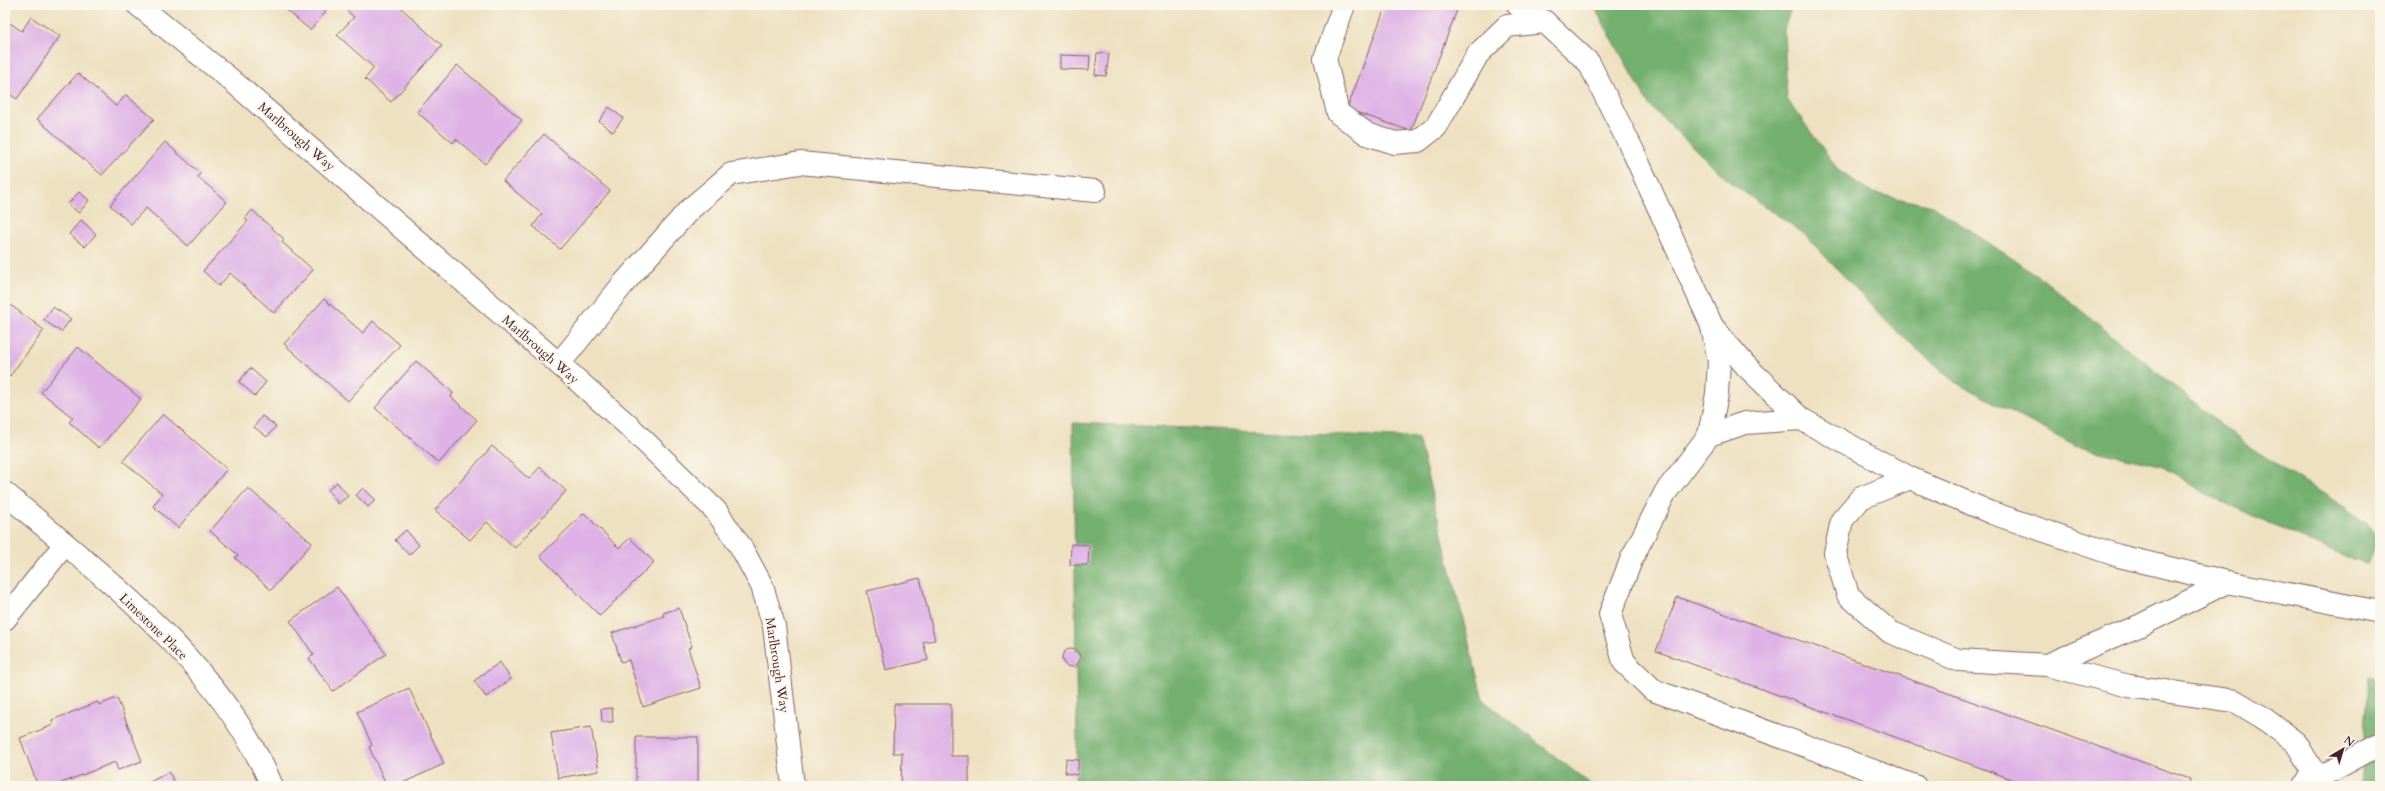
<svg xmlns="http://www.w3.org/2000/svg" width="2385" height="791" viewBox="0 0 2385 791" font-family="Cardo,serif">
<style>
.forest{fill:#73af6e;stroke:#5e674c}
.building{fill:#deb2e6}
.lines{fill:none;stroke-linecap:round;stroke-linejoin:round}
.lane-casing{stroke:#836360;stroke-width:24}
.street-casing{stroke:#836360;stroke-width:24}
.lane{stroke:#fff;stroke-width:22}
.street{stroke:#fff;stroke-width:22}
.labels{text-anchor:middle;stroke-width:4;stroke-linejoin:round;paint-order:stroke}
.street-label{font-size:13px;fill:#4a1f2b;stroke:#fbf7ec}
</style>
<rect width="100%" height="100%" fill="#fbf7ec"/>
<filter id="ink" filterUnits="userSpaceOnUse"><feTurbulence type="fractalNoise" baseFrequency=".025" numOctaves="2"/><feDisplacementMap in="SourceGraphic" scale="8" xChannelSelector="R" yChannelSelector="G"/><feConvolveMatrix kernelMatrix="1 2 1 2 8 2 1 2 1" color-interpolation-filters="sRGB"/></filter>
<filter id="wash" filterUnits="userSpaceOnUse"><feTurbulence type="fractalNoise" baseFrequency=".012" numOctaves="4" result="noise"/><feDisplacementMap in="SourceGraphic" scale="16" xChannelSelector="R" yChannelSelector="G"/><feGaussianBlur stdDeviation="0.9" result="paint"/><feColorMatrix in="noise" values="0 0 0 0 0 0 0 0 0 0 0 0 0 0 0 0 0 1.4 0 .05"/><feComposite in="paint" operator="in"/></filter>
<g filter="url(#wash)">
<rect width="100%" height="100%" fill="#eee1c1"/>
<g class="forest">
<polygon points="1593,5 1792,5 1784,30 1787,99 1839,171 1873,193 1933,206 2040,277 2245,444 2349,510 2380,536 2367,564 2303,539 2208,495 2164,467 2075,446 1952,380 1892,327 1803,233 1731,183 1650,106"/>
<polygon points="1073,423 1418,438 1483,700 1593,786 1075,786 1077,744"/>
<polygon points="2369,677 2380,680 2380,786 2361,786"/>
</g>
<g id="blocks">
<g class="building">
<polygon points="284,5 329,5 324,11 326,12 310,30 283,7"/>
<polygon points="353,5 398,5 442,46 391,102 365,79 374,68 337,35 354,17 347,11"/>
<polygon points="1386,5 1459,5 1411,131 1347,109"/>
<polygon points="31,17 60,36 17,99 5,91 5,20 22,31"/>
<polygon points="1097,53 1109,54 1106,76 1095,75"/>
<polygon points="1060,55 1090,56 1089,70 1060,69"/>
<polygon points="457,65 522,120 485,164 456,139 453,143 417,112"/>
<polygon points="78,73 116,106 126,95 154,119 102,175 37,119"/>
<polygon points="609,107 623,118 613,132 599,121"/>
<polygon points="544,134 610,191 560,249 533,226 542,214 503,181"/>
<polygon points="165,142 200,173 198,177 227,202 188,246 146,208 131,224 110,205"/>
<polygon points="79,192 89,200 79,213 68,204"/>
<polygon points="252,210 284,239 282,242 313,270 274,313 230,273 219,286 203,271 248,221 245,219"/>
<polygon points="81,220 96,234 85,247 69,234"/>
<polygon points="324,299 363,333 373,321 400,345 348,401 284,344"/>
<polygon points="5,301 44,330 10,376 5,372"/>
<polygon points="53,307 71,319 61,332 44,320"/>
<polygon points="78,347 141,399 99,448 69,422 73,418 41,392"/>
<polygon points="416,361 453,393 451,397 477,420 439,463 375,408"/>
<polygon points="250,368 266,382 255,396 239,382"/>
<polygon points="163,414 227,469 178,528 153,506 162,494 123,461"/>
<polygon points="262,416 276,426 267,437 254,427"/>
<polygon points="492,446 529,479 540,467 566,491 515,548 487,522 470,540 435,510"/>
<polygon points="337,482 348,496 338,504 328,490"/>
<polygon points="248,488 312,543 271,590 235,558 238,555 210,531"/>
<polygon points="363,488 376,500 368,507 356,495"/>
<polygon points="584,513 619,548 630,538 654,562 600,616 540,556"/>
<polygon points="406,530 419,545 409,555 395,540"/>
<polygon points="1071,544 1089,545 1088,565 1070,565"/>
<polygon points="920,578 935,640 923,642 928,660 886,670 867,591"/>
<polygon points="337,587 386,654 333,691 309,658 314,655 290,621"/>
<polygon points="1677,597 2190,779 2188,786 2031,786 1656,651"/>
<polygon points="679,608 692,647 688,648 701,688 643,707 629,660 621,662 612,633 664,616 663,613"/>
<circle cx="1071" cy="658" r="9"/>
<polygon points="500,662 511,679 486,697 474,681"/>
<polygon points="409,688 444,764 396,786 387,786 369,747 372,745 357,712"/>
<polygon points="117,698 142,761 118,770 115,762 54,786 38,786 20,738 53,725 52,720 98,702 99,705"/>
<polygon points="894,704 951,704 951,756 969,756 969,786 901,786 902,753 893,753"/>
<polygon points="612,708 613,722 602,722 601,709"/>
<polygon points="591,727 599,771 558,778 551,733"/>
<rect x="636" y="737" width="62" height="49"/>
<polygon points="1066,759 1079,760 1077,775 1065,773"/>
<polygon points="169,772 176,786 142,786"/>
</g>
</g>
</g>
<g filter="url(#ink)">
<use href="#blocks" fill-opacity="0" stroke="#836360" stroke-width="1"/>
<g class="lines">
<g class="lane-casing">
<g id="lane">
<polyline points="1344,5 1325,58 1338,113 1367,134 1395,143 1418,141 1436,127 1478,54 1507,26 1545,22"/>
<polyline points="1518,5 1545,22 1589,63 1633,151 1712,326 1746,366 1801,419 1910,478 1992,513 2119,556 2227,582 2380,612"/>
<polyline points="559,364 624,283 689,210 731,174 800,163 1095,191"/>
<polyline points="1801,419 1745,423 1709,435 1665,493 1632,558 1610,614 1624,662 1653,690 1915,786"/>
<polyline points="1709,435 1717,394 1719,361 1712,327"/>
<polyline points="1910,478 1861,498 1842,520 1835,553 1848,595 1890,632 1958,660 2047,665 2141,625 2227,582"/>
<polyline points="2047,665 2129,686 2235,701 2262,717 2296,743 2313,771 2305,786"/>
<polyline points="2306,785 2380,744"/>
</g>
</g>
<g class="street-casing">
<g id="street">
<polyline points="138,5 230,79 559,364 631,428 716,511 741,547 762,586 774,626 793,786"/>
<path d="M 5,493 C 104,578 219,662 272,786"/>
<polyline points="5,619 65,544"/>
</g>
</g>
<use href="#lane" class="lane"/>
<use href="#street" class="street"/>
</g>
</g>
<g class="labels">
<g class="street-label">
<text transform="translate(297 136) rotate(41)" y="5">Marlbrough Way</text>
<text transform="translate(541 349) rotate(41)" y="5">Marlbrough Way</text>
<text transform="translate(154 626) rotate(44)" y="5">Limestone Place</text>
<text transform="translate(778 665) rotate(81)" y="5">Marlbrough Way</text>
</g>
</g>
<rect width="2385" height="791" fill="none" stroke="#fbf7ec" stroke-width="20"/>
<g transform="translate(2343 749) rotate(38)" stroke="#fbf7ec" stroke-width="3" paint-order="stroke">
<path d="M0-3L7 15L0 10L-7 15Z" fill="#4a1f2b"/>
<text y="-6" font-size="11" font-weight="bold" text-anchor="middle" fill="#4a1f2b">N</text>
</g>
</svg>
